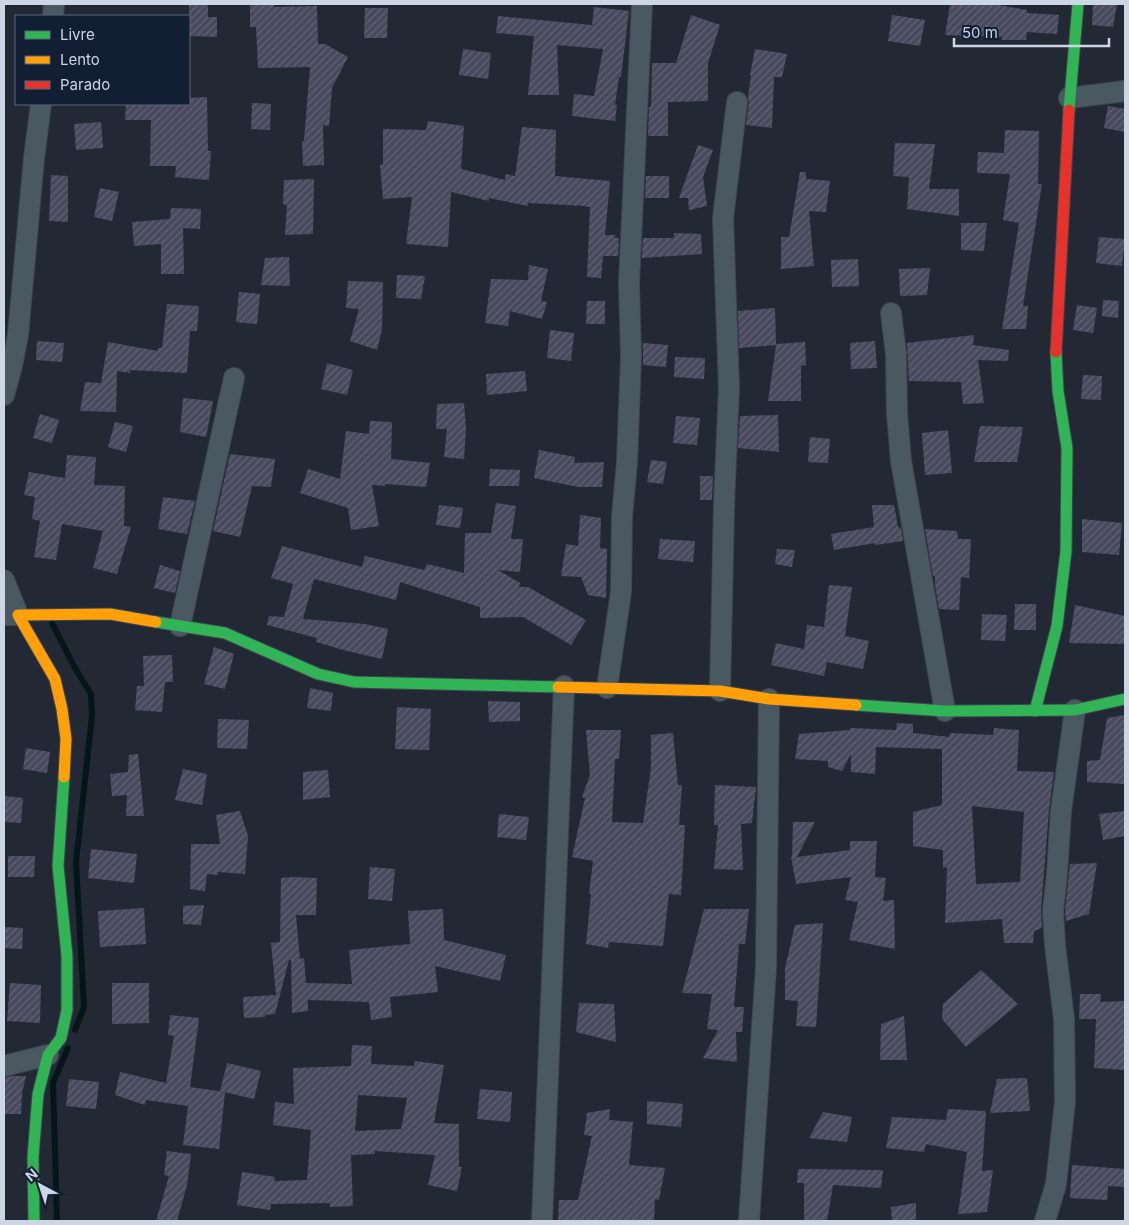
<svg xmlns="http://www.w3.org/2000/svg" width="1129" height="1225" viewBox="0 0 1129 1225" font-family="Inter,sans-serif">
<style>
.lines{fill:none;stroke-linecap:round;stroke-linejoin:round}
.stream{stroke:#051619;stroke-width:6}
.building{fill:url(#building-hatch);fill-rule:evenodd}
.street-casing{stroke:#3f464f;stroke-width:22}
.fast-casing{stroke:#3f464f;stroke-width:13}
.slow-casing{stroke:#3f464f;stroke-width:13}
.jam-casing{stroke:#3f464f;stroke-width:13}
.street{stroke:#4a5961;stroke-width:20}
.fast{stroke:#30b455;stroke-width:11}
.slow{stroke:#ff9f0a;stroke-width:11}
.jam{stroke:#e5322d;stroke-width:11}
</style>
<defs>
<pattern id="building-hatch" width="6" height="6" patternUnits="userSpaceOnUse" patternTransform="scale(1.25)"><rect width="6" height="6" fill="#49495e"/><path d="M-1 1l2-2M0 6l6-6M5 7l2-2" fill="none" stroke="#626275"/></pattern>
</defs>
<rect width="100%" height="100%" fill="#222935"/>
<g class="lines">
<g class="stream">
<polyline points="52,623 75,668 91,694 92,716 76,862 84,1007 75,1030"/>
<polyline points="57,1221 53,1083 68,1048"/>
</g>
</g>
<g class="building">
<polygon points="189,4 208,4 208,17 217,17 217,37 189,36"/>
<polygon points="250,4 274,4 274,7 317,6 318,44 325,44 348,57 332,88 329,126 323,125 324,165 303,166 302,141 304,141 310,67 258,68 256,27 250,27"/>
<polygon points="1093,4 1117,4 1113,27 1092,25"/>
<polygon points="950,5 998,5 1027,10 1027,13 1059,15 1057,34 1027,32 1026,40 1002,40 1002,37 945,35"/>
<polygon points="594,7 629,11 621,77 619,77 615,105 617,105 615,121 572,116 574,94 594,96 603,49 557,45 559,95 528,95 534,36 496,33 498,16 592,25"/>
<polygon points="365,8 388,8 387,38 364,38"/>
<polygon points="691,15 720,25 708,63 708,101 668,102 668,136 648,136 649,107 651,107 652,63 676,63"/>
<polygon points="892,15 925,20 920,46 888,41"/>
<polygon points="463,49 491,53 488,79 459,75"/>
<polygon points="755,49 787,54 782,77 774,77 772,128 746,125 749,103 748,97 751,75 750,75"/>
<polygon points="207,97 208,151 211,151 209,180 175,177 176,166 150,166 151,120 125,120 126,104 189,104 189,98"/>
<polygon points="252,103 271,104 270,130 251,129"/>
<polygon points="1108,106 1125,109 1125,132 1104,128"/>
<polygon points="428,121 464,126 461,169 505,180 506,174 515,176 522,127 556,130 555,176 610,181 605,235 615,235 615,238 619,238 618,256 603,256 601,278 587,277 590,207 586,207 586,206 528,203 528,206 489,198 489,201 451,192 448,247 406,244 412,197 383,199 380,165 383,165 383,129 426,130"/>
<polygon points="101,122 103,148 76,150 74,124"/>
<polygon points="1005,130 1039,131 1038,184 1042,184 1023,306 1028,306 1026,329 1002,329 1019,223 1003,220 1010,174 977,173 978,152 1004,153"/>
<polygon points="895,143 935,144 929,189 959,189 959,216 907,209 909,177 893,176"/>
<polygon points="698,145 713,150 703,177 707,206 689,210 688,198 679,198"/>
<polygon points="800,172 806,172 806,179 830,181 826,212 809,211 814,266 781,269 781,237 789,237"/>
<polygon points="51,175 68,176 68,222 49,221"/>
<polygon points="646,176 669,176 669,198 645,198"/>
<polygon points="314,179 313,234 285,235 287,205 283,204 284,180"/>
<polygon points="100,188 119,192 112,221 94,217"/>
<polygon points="171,208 201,209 200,229 183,228 184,274 161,274 161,244 134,246 132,222 170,219"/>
<polygon points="961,223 987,223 984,251 961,250"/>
<polygon points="674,233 701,234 702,254 642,258 643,238 674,238"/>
<polygon points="1099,237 1125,239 1122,266 1096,263"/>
<polygon points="289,257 290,286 261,285 265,258"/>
<polygon points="858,259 859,286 832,287 831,260"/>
<polygon points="529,265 548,269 541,301 547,302 542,319 510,311 508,326 485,323 491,279 528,280"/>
<polygon points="930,268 927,295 900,296 899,269"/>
<polygon points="397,275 425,276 421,299 396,298"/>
<polygon points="348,281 383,282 382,329 377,350 350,341 359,309 346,308"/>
<polygon points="239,292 260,294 257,324 236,322"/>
<polygon points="1103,300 1119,301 1118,318 1102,316"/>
<polygon points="587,301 605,301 605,324 586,324"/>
<polygon points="167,304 199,306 197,331 190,331 187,373 130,370 130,373 117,371 116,412 80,411 85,382 101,383 108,342 158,351 158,348 162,348"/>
<polygon points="1077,305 1097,308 1093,333 1073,330"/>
<polygon points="775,308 776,344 805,342 806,365 801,366 801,401 768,401 776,345 739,348 738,311"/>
<polygon points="550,330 574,333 571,361 547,358"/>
<polygon points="974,335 973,345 1009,350 1008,361 978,360 984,403 963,404 961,382 909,381 907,343"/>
<polygon points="37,341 64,343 62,362 36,360"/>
<polygon points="875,341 877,368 851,369 850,343"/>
<polygon points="643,343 668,345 666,367 643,365"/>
<polygon points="675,357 705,358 704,379 674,377"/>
<polygon points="327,363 353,370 347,395 321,389"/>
<polygon points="525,371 527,391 487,395 486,374"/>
<polygon points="1083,375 1102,376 1101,400 1081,399"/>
<polygon points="183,398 213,401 206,437 180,432"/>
<polygon points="464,403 466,428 464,459 444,457 447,429 436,429 437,404"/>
<polygon points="40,414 59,420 52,443 33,438"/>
<polygon points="778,415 779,452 738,448 740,416"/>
<polygon points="676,416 700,418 697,445 673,443"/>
<polygon points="370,421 392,422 391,459 430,463 426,487 385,484 385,486 372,485 379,526 351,530 348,508 300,493 308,469 340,479 346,431 369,434"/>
<polygon points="115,422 133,426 126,452 108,447"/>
<polygon points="980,426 1023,427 1017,462 974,462"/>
<polygon points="948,430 952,473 925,475 922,433"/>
<polygon points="810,437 830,439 828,463 808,462"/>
<polygon points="539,450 575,457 574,463 604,462 602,487 578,487 534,478"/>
<polygon points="230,454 275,459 271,487 252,486 240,537 213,531"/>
<polygon points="67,455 96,457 94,485 125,486 124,526 131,527 117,574 93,568 103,531 62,524 56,560 34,557 40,521 32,519 35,497 24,495 29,472 65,478"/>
<polygon points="651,460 667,462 663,484 647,482"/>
<polygon points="490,469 520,470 519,486 489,486"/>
<polygon points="700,476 713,476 712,500 700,500"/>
<polygon points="163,497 195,501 187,534 158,529"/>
<polygon points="496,503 516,506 511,539 523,539 520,572 498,570 520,583 519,587 528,587 586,620 571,645 523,617 480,618 480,607 400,582 396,600 314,579 303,619 365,624 388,629 382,659 347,651 316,642 317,638 267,625 269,616 284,617 293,584 271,578 282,546 362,567 365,556 424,570 427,564 464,573 465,533 491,533"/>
<polygon points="439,505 463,508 460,528 436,525"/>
<polygon points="872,505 894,505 898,527 901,528 903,541 875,545 875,543 834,550 831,534 874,527"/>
<polygon points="580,515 601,518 600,548 607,549 606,598 588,595 581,577 561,576 566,544 578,546"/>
<polygon points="1082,519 1122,523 1119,555 1082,552"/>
<polygon points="925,529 957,531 958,539 971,539 969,578 961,577 959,610 939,609 935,585 935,576 933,576"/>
<polygon points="660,539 695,541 693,562 658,559"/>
<polygon points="777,549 795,550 792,567 775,564"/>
<polygon points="160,565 180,571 175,593 154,588"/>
<polygon points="829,585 852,587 845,636 869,641 863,669 827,662 824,676 771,665 776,643 804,649 807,625 824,627"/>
<polygon points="1015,604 1036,604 1036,630 1014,630"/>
<polygon points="1075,605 1125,616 1125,644 1069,643"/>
<polygon points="982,614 1007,615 1005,641 981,640"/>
<polygon points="214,647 234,654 225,689 204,684"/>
<polygon points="172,655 173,682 165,682 162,712 135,710 137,686 144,686 143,656"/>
<polygon points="310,688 333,693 331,711 307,708"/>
<polygon points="488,701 520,702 520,721 489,722"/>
<polygon points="397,707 431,709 429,750 395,749"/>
<polygon points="1125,715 1125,784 1087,782 1087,761 1100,760 1107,718"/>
<polygon points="218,719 249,720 247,749 217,748"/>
<path d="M 897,723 L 913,724 L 913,733 L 949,737 L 950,733 L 993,735 L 994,728 L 1019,730 L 1017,771 L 1054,772 L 1049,810 L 1041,910 L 1042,928 L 1034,931 L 1033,943 L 1004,943 L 1002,919 L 945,923 L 947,867 L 943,868 L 943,850 L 913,846 L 913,812 L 942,805 L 942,749 L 876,747 L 875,774 L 851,772 L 851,754 L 842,771 L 828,767 L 828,761 L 795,759 L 799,734 L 850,730 L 850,728 L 896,730 ZM 972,806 L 1024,812 L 1020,882 L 976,884 Z"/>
<polygon points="586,730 621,730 619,759 615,759 612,822 643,823 651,768 651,735 673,733 678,785 682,785 679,825 685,825 681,895 669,894 663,946 609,942 608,948 586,944 591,894 589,894 593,861 572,857 585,798 582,797 590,775"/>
<polygon points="26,748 50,752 47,773 23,769"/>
<polygon points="138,754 144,816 126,816 127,795 112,796 110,774 128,772 129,755"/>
<polygon points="183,769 207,774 202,805 175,800"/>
<polygon points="328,770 330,797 303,800 303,772"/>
<polygon points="715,785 756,787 752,823 741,824 743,870 714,869 718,825 714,825"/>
<polygon points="4,796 23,798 21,823 4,822"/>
<polygon points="240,811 248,836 245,874 218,872 218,875 207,874 205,891 190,889 191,844 220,844 216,815"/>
<polygon points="1125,811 1125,836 1103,840 1099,814"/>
<polygon points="499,814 529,817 526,840 497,837"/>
<polygon points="793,822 815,822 797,857 850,850 850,841 877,841 875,877 886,878 883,901 894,900 895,949 849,940 858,902 845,900 851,877 796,884 791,857 792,857"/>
<polygon points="91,849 137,854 134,883 88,878"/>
<polygon points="8,856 35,856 34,877 8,877"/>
<polygon points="1097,863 1089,914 1066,921 1065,911 1070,864"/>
<polygon points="370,867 395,869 392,901 368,899"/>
<polygon points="293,877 317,878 316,915 296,915 300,959 304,958 306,983 352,984 349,950 410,944 408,911 443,909 444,940 506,955 500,981 435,966 438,992 390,997 392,1017 371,1020 369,1002 308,1000 308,1011 292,1013 291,960 289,960 275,1014 265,1015 265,1017 244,1018 243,997 276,995 271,943 280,942 281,878"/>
<polygon points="204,905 201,925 183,924 183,906"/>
<polygon points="144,908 146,944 100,947 98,911"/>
<polygon points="704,909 749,909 745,944 739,944 734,1007 744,1007 742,1032 736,1032 737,1062 703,1058 718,1030 707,1029 712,994 682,993"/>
<polygon points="823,923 816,1027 796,1026 798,1001 785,1000 785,968 795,925"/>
<polygon points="4,927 23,928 22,949 4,948"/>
<polygon points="981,970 1018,1004 966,1047 942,1019 943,1004"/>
<polygon points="10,983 41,985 40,1023 7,1021"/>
<polygon points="112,983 149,983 149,1023 112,1024"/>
<polygon points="1080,994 1101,994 1100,1002 1125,1001 1125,1070 1094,1068 1096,1019 1079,1019"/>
<polygon points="579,1003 614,1004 616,1042 576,1032"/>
<polygon points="170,1015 199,1018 190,1087 225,1092 219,1149 183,1145 188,1106 146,1100 145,1105 115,1095 120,1072 166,1083 174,1036 168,1035"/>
<polygon points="904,1016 907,1060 880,1060 881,1024"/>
<path d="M 352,1045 L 372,1046 L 371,1064 L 414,1066 L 415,1061 L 444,1065 L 434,1123 L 459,1124 L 459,1167 L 462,1167 L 457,1191 L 428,1185 L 435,1155 L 375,1151 L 375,1154 L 351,1155 L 353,1206 L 330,1207 L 330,1203 L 271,1204 L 270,1210 L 237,1205 L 242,1172 L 275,1177 L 274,1181 L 307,1180 L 311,1130 L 273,1125 L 275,1102 L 294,1104 L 293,1068 L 351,1066 ZM 358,1095 L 407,1098 L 401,1129 L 355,1131 Z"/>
<polygon points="227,1063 261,1071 254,1099 220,1091"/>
<polygon points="12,1076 26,1076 22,1093 21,1114 4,1114 4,1078"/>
<polygon points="1027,1078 1030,1111 990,1113 997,1079"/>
<polygon points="69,1079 99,1082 96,1109 66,1106"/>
<polygon points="480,1089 512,1092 510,1122 477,1119"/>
<polygon points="647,1101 683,1104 681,1127 647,1124"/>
<polygon points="610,1109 609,1120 633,1122 629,1165 665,1168 659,1200 655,1199 654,1221 558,1221 559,1200 578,1200 592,1136 584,1135 587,1113"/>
<polygon points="948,1109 986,1111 982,1171 993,1170 987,1212 958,1214 967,1152 926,1144 924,1152 886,1148 892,1117 946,1120"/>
<polygon points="823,1112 852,1117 847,1142 809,1138"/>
<polygon points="167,1151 191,1154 187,1185 177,1221 156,1221 169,1176 164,1175"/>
<polygon points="1072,1165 1125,1169 1125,1187 1108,1186 1107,1200 1070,1198"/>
<polygon points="798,1169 883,1170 881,1188 833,1185 827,1221 804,1221 804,1183 797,1183"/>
<polygon points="916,1203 916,1221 892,1221 891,1207"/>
</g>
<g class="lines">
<g class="street-casing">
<g id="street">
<polyline points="53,16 54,4"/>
<polyline points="1069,98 1125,91"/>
<polyline points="891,313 896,354 897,414 901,461 945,711"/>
<polyline points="4,395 12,366 18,335 34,158 41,104"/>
<polyline points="4,580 18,615 4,615"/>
<polyline points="180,626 234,378"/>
<polyline points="607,688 621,592 622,517 627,462 631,356 629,283 642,4"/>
<polyline points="720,691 724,505 729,388 723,218 737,102"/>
<polyline points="4,1066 48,1055"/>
<polyline points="542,1221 564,686"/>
<polyline points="749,1221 766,968 769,699"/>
<polyline points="1045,1221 1056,1184 1065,1102 1064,1019 1055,945 1053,911 1057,874 1061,811 1075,710"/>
</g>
</g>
<g class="fast-casing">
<g id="fast">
<polyline points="1069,110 1078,4"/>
<polyline points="156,622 225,633 318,674 354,682 558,687"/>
<polyline points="856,705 945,711 1075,710 1125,699"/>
<polyline points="1035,711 1057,626 1066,551 1067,448 1058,391 1056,352"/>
<polyline points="34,1221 33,1157 38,1094 48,1055 61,1038 67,1010 67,956 58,866 64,777"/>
</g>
</g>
<g class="slow-casing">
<g id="slow">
<polyline points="558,687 720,691 769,699 856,705"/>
<polyline points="64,777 66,739 62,709 55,679 18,615 110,614 156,622"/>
</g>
</g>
<g class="jam-casing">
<polyline id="jam" points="1056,352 1069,110"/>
</g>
<use href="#street" class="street"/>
<use href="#fast" class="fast"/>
<use href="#slow" class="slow"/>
<use href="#jam" class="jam"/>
</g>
<rect width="1129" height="1225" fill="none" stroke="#cdd6e5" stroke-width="10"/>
<rect x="15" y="15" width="175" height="90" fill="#111e33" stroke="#5c687a"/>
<rect x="25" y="31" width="25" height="8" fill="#30b455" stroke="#5c687a"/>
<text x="60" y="40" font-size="15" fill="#cdd6e5">Livre</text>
<rect x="25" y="56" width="25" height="8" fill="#ff9f0a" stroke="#5c687a"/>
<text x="60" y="65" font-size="15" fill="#cdd6e5">Lento</text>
<rect x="25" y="81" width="25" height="8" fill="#e5322d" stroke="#5c687a"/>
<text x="60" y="90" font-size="15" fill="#cdd6e5">Parado</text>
<g transform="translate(40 1185) rotate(320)" stroke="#111e33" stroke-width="4" paint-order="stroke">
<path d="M0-4L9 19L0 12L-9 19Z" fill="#cdd6e5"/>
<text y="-8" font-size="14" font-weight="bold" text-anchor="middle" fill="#cdd6e5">N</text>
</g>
<path d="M954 38v8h155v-8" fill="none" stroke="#cdd6e5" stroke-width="2.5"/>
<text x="962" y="38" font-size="15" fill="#cdd6e5" stroke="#111e33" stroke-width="4" paint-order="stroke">50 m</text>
</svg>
